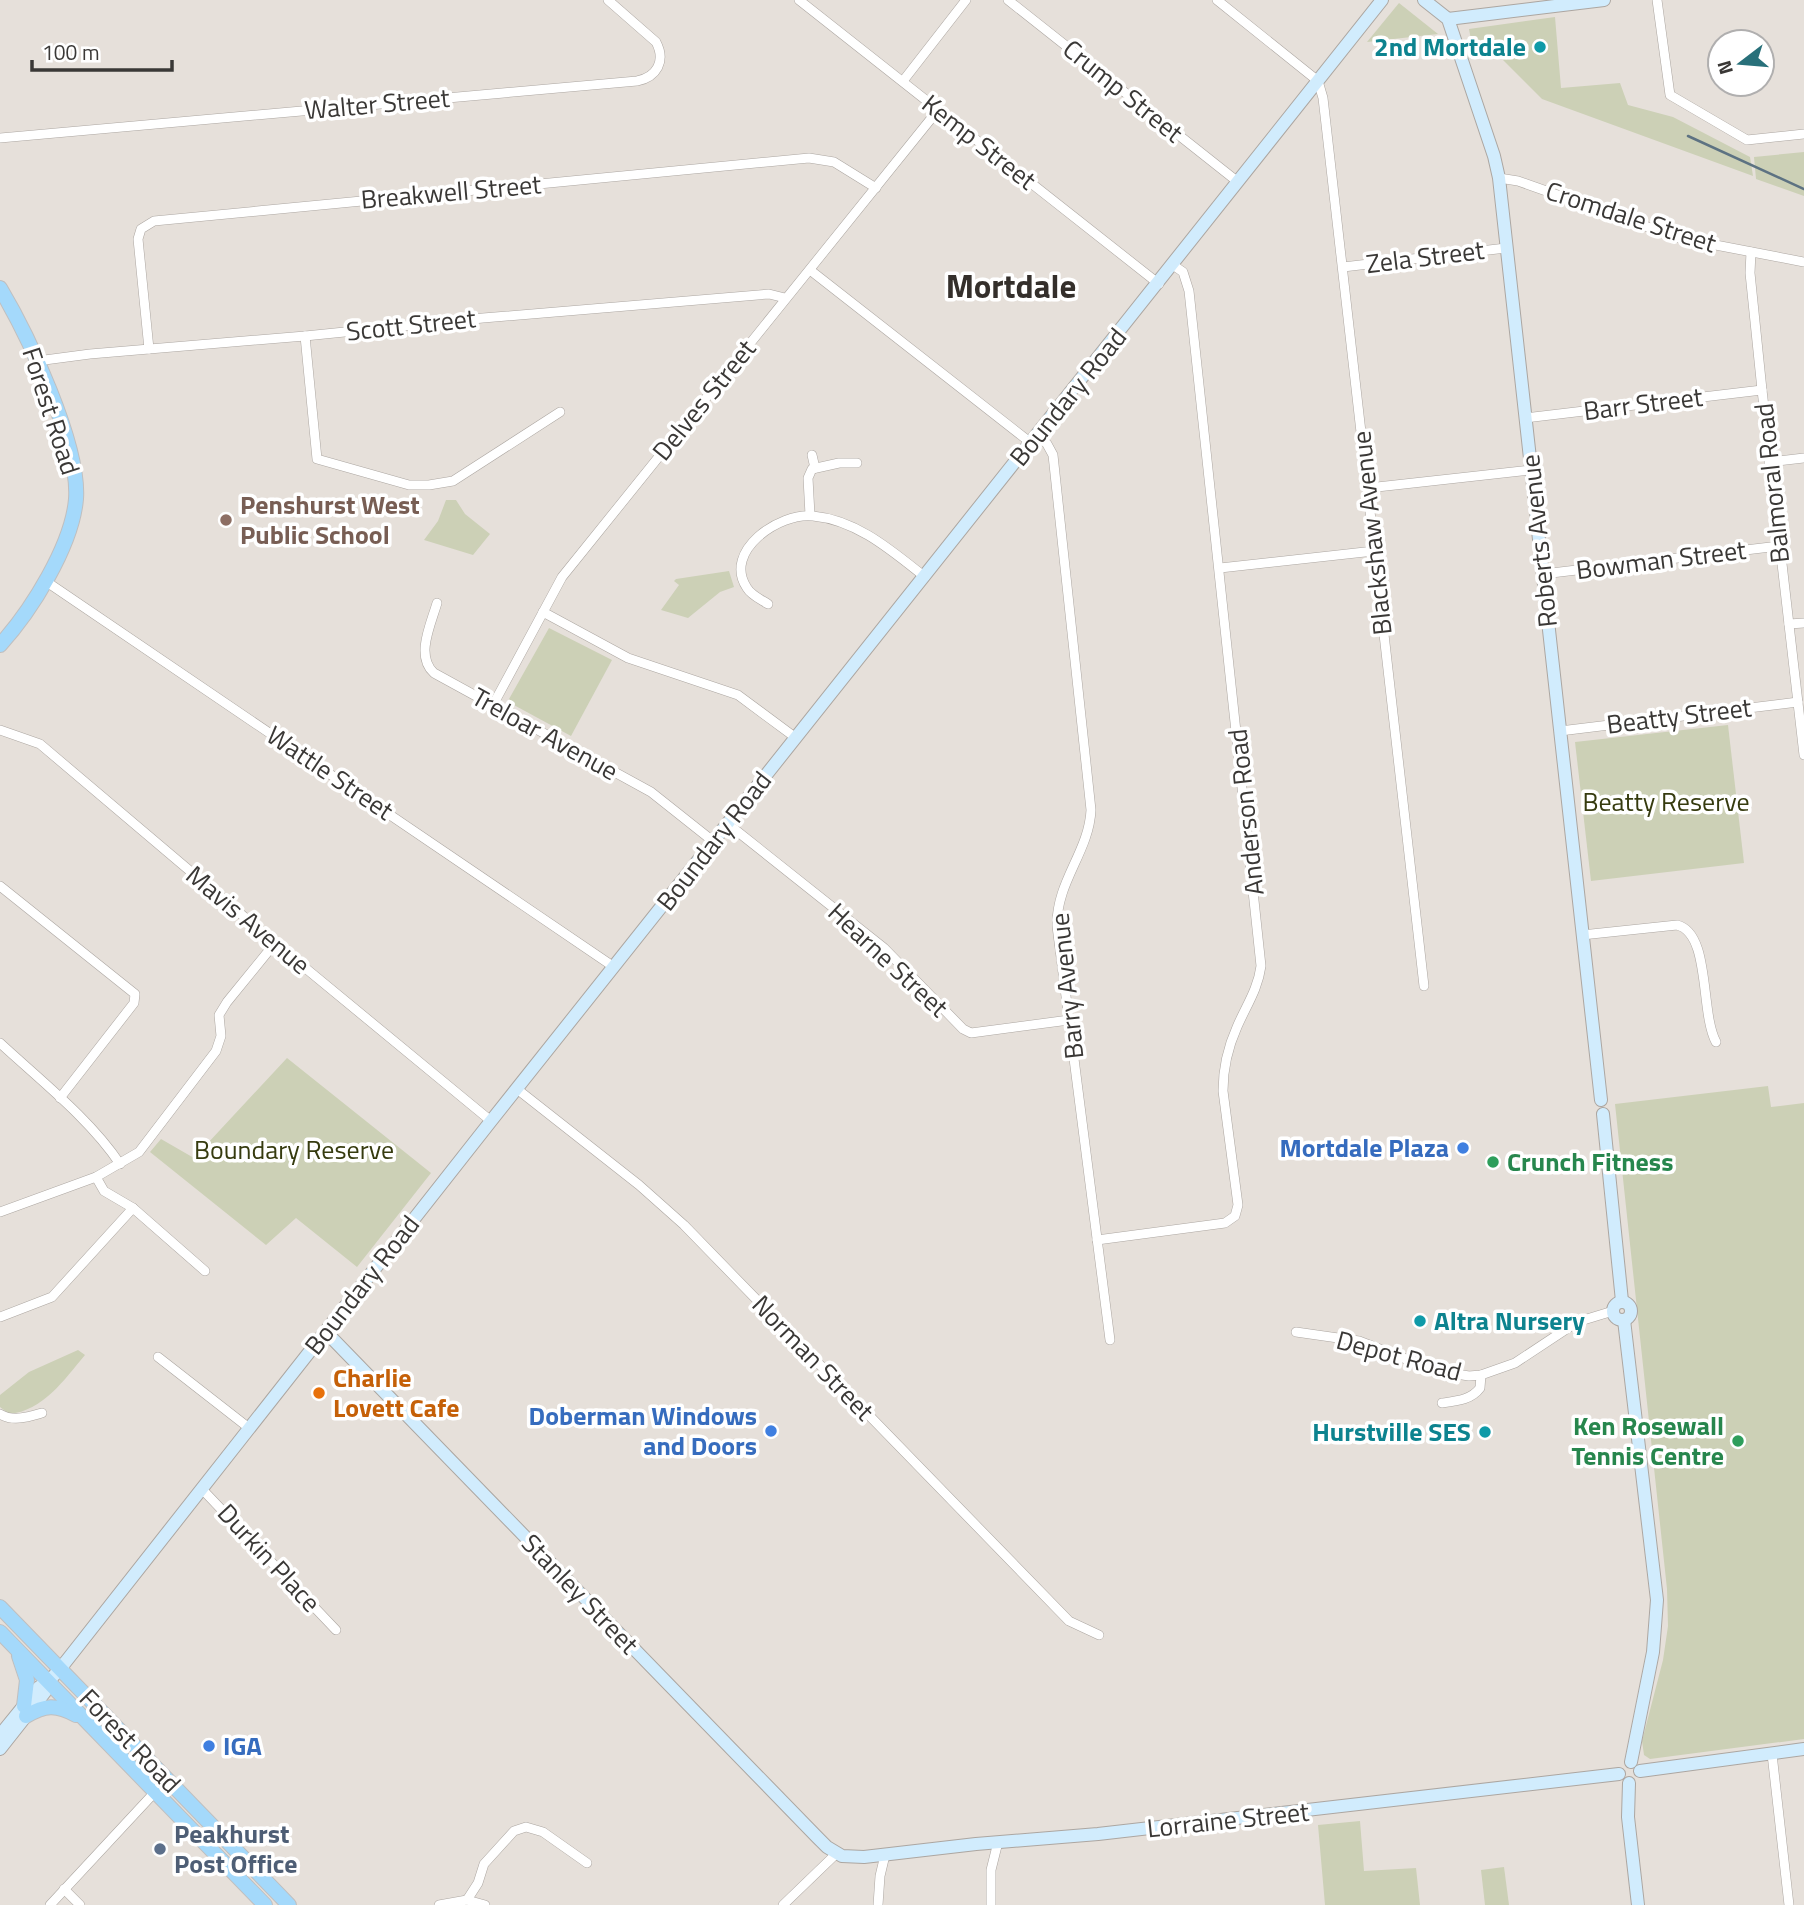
<svg xmlns="http://www.w3.org/2000/svg" width="1804" height="1905" viewBox="0 0 1804 1905" font-family="'Titillium Web',sans-serif">
<style>
.green{fill:#ccd0b6}
.lines{fill:none;stroke-linecap:round;stroke-linejoin:round}
.stream{stroke:#5d7282;stroke-width:2.5}
.street-casing{stroke:#aca6a1;stroke-width:10}
.secondary-casing{stroke:#aca6a1;stroke-width:14}
.primary-casing{stroke:#c0bfbf;stroke-width:16}
.street{stroke:#fff;stroke-width:9}
.secondary{stroke:#d1ecfd;stroke-width:12}
.primary{stroke:#a4d9fb;stroke-width:14}
.culture-dot{fill:#0f9aa8;stroke:#fff;stroke-width:2.5}
.education-dot{fill:#8d6e63;stroke:#fff;stroke-width:2.5}
.shop-dot{fill:#3f7fe0;stroke:#fff;stroke-width:2.5}
.leisure-dot{fill:#2e9e5b;stroke:#fff;stroke-width:2.5}
.food-dot{fill:#e8710a;stroke:#fff;stroke-width:2.5}
.service-dot{fill:#5c6f8a;stroke:#fff;stroke-width:2.5}
.labels{text-anchor:middle;stroke-width:7;stroke-linejoin:round;paint-order:stroke}
.culture-label{font-size:26px;font-weight:bold;fill:#0d838f;stroke:#fff;text-anchor:end}
.street-label{font-size:26px;fill:#3a3836;stroke:#fff}
.education-label{font-size:26px;font-weight:bold;fill:#785e54;stroke:#fff;text-anchor:start}
.park-label{font-size:26px;fill:#363b0f;stroke:#fff}
.shop-label{font-size:26px;font-weight:bold;fill:#366cbe;stroke:#fff;text-anchor:end}
.leisure-label{font-size:26px;font-weight:bold;fill:#27864d;stroke:#fff;text-anchor:start}
.food-label{font-size:26px;font-weight:bold;fill:#c56008;stroke:#fff;text-anchor:start}
.service-label{font-size:26px;font-weight:bold;fill:#4e5e75;stroke:#fff;text-anchor:start}
.district-label{font-size:33px;font-weight:bold;fill:#342f2b;stroke:#fff}
</style>
<rect width="100%" height="100%" fill="#e6e0da"/>
<g class="green">
<polygon points="1399,3 1438,34 1367,42"/>
<polygon points="1555,17 1561,88 1620,83 1628,105 1673,117 1750,157 1753,176 1542,99 1491,48 1473,50 1469,29"/>
<polygon points="1804,152 1804,196 1756,179 1754,157"/>
<polygon points="446,500 456,500 465,514 490,534 473,555 424,540 438,521"/>
<polygon points="729,571 734,587 720,592 688,618 661,610 679,585 674,581 676,579"/>
<polygon points="549,628 612,660 571,736 512,704 509,699"/>
<polygon points="1728,725 1744,863 1591,881 1575,742"/>
<polygon points="287,1058 431,1173 357,1267 296,1218 266,1245 150,1152 161,1139 194,1158"/>
<polygon points="1768,1086 1771,1107 1804,1103 1804,1739 1650,1759 1644,1755 1642,1741 1663,1660 1668,1626 1667,1589 1615,1104"/>
<path d="M 78,1350 L 85,1355 C 64,1380 43,1411 9,1414 L 0,1407 L 0,1395 L 29,1372 Z"/>
<polygon points="1360,1821 1364,1871 1416,1868 1420,1905 1325,1905 1318,1825"/>
<polygon points="1504,1867 1509,1905 1485,1905 1481,1870"/>
</g>
<g class="lines">
<polyline class="stream" points="1688,136 1804,189"/>
<g class="street-casing">
<g id="street">
<polyline points="799,0 1159,284"/>
<polyline points="1008,0 1238,182"/>
<polyline points="1217,0 1318,81 1323,98 1424,986"/>
<polyline points="1657,0 1670,95 1747,140 1804,134"/>
<polyline points="903,81 966,0"/>
<path d="M 0,138 L 637,81 C 657,77 666,61 656,42 L 608,0"/>
<polyline points="1499,178 1518,181 1679,238 1804,262"/>
<polyline points="1751,252 1750,273 1762,390 1804,755"/>
<polyline points="1343,267 1506,248"/>
<polyline points="810,270 1031,443"/>
<polyline points="305,336 317,459 409,485 429,485 453,481 560,412"/>
<polyline points="149,349 138,239 141,229 154,221 809,158 834,162 876,188"/>
<polyline points="37,361 90,354 305,336 483,318 769,294 785,298"/>
<polyline points="1525,418 1762,390"/>
<path d="M 1038,435 L 1047,444 L 1053,455 L 1091,810 C 1089,852 1056,882 1057,926 L 1110,1340"/>
<polyline points="812,455 815,468"/>
<polyline points="1769,462 1804,458"/>
<polyline points="1368,488 1530,470"/>
<polyline points="810,515 808,478 812,469 839,463 857,463"/>
<polyline points="1220,568 1374,551"/>
<polyline points="1543,574 1779,546"/>
<polyline points="44,580 614,967"/>
<path d="M 437,603 C 431,624 415,656 434,673 L 651,792 L 714,842"/>
<path d="M 768,604 C 760,599 751,595 747,588 C 722,551 780,512 813,516 C 857,520 892,551 925,577"/>
<polyline points="543,612 628,658 738,695 796,738"/>
<polyline points="1789,624 1804,623"/>
<polyline points="493,705 562,577 938,110"/>
<polyline points="0,730 40,744 275,943 491,1121"/>
<polyline points="1560,731 1798,702"/>
<polyline points="728,824 884,948 963,1029 971,1033 1069,1020"/>
<polyline points="0,886 135,994 134,1003 60,1098"/>
<path d="M 1582,935 L 1677,925 C 1711,933 1700,1013 1716,1042"/>
<path d="M 0,1043 C 40,1080 90,1119 120,1164"/>
<polyline points="517,1089 639,1185 684,1225 1069,1621 1099,1635"/>
<polyline points="96,1177 104,1191 133,1208 205,1271"/>
<polyline points="0,1212 96,1177 139,1152 216,1051 221,1036 219,1015 227,1002 275,943"/>
<path d="M 1097,1240 L 1225,1223 L 1235,1216 L 1238,1205 L 1223,1091 C 1223,1069 1228,1047 1237,1027 C 1246,1006 1258,989 1261,966 L 1189,291 L 1183,272 L 1173,265"/>
<polyline points="0,1317 52,1297 133,1208"/>
<polyline points="1296,1332 1359,1341 1437,1371 1469,1376 1481,1375 1515,1363 1577,1322 1613,1311"/>
<polyline points="158,1357 249,1428"/>
<path d="M 1442,1403 C 1457,1401 1471,1400 1480,1388 L 1481,1375"/>
<path d="M 0,1414 C 13,1422 28,1417 42,1413"/>
<polyline points="201,1488 336,1630"/>
<polyline points="1772,1754 1789,1905"/>
<polyline points="64,1889 80,1905"/>
<polyline points="467,1900 478,1883 484,1864 514,1831 526,1827 543,1832 587,1863"/>
<polyline points="50,1905 155,1792"/>
<polyline points="439,1905 467,1900 485,1905"/>
<polyline points="783,1905 837,1853"/>
<polyline points="878,1905 880,1876 885,1855"/>
<polyline points="991,1905 991,1870 998,1842"/>
</g>
</g>
<g class="secondary-casing">
<g id="secondary">
<polyline points="1424,0 1448,19 1494,156 1499,178 1601,1100"/>
<polyline points="1448,19 1604,0"/>
<polyline points="1603,1114 1622,1301"/>
<circle cx="1622" cy="1311" r="9"/>
<polyline points="1624,1320 1657,1600 1653,1652 1631,1762"/>
<polyline points="326,1332 817,1837 827,1847 842,1856 864,1857 976,1844 1098,1834 1619,1774"/>
<polyline points="0,1735 39,1687 48,1682 60,1669 491,1121 1382,0"/>
<polyline points="0,1749 45,1692 47,1685"/>
<polyline points="1640,1771 1804,1749"/>
<polyline points="1629,1783 1628,1817 1638,1905"/>
</g>
</g>
<g class="primary-casing">
<g id="primary">
<path d="M 0,288 C 28,335 80,445 76,499 C 72,546 31,611 0,645"/>
<polyline points="0,1607 289,1905"/>
<polyline points="0,1632 265,1905"/>
<polyline points="19,1656 27,1680 24,1706"/>
<path d="M 26,1716 C 45,1705 56,1704 76,1715"/>
</g>
</g>
<use href="#street" class="street"/>
<use href="#secondary" class="secondary"/>
<use href="#primary" class="primary"/>
</g>
<g class="culture-dot">
<circle cx="1540" cy="47" r="7"/>
<circle cx="1420" cy="1321" r="7"/>
<circle cx="1485" cy="1432" r="7"/>
</g>
<circle class="education-dot" cx="226" cy="520" r="7"/>
<g class="shop-dot">
<circle cx="1463" cy="1148" r="7"/>
<circle cx="771" cy="1431" r="7"/>
<circle cx="209" cy="1746" r="7"/>
</g>
<g class="leisure-dot">
<circle cx="1493" cy="1162" r="7"/>
<circle cx="1738" cy="1441" r="7"/>
</g>
<circle class="food-dot" cx="319" cy="1393" r="7"/>
<circle class="service-dot" cx="160" cy="1849" r="7"/>
<g class="labels">
<g class="culture-label">
<text x="1526" y="56">2nd Mortdale</text>
<text x="1434" y="1330" text-anchor="start">Altra Nursery</text>
<text x="1471" y="1441">Hurstville SES</text>
</g>
<g class="street-label">
<text transform="translate(1123 91) rotate(39)" y="9">Crump Street</text>
<text transform="translate(377 104) rotate(-5)" y="9">Walter Street</text>
<text transform="translate(979 142) rotate(38)" y="9">Kemp Street</text>
<text transform="translate(451 192) rotate(-5)" y="9">Breakwell Street</text>
<text transform="translate(1631 217) rotate(18)" y="9">Cromdale Street</text>
<text transform="translate(1425 257) rotate(-7)" y="9">Zela Street</text>
<text transform="translate(411 325) rotate(-6)" y="9">Scott Street</text>
<text transform="translate(1068 397) rotate(-51)" y="9">Boundary Road</text>
<text transform="translate(704 400) rotate(-51)" y="9">Delves Street</text>
<text transform="translate(1643 404) rotate(-7)" y="9">Barr Street</text>
<text transform="translate(51 411) rotate(72)" y="9">Forest Road</text>
<text transform="translate(1772 483) rotate(-96)" y="9">Balmoral Road</text>
<text transform="translate(1372 533) rotate(-96)" y="9">Blackshaw Avenue</text>
<text transform="translate(1539 541) rotate(-96)" y="9">Roberts Avenue</text>
<text transform="translate(1661 560) rotate(-7)" y="9">Bowman Street</text>
<text transform="translate(1679 716) rotate(-7)" y="9">Beatty Street</text>
<text transform="translate(545 734) rotate(29)" y="9">Treloar Avenue</text>
<text transform="translate(330 773) rotate(34)" y="9">Wattle Street</text>
<text transform="translate(1246 812) rotate(-96)" y="9">Anderson Road</text>
<text transform="translate(714 841) rotate(-52)" y="9">Boundary Road</text>
<text transform="translate(248 920) rotate(40)" y="9">Mavis Avenue</text>
<text transform="translate(888 960) rotate(43)" y="9">Hearne Street</text>
<text transform="translate(1067 986) rotate(-96)" y="9">Barry Avenue</text>
<text transform="translate(362 1285) rotate(-52)" y="9">Boundary Road</text>
<text transform="translate(1399 1356) rotate(15)" y="9">Depot Road</text>
<text transform="translate(813 1358) rotate(46)" y="9">Norman Street</text>
<text transform="translate(269 1558) rotate(47)" y="9">Durkin Place</text>
<text transform="translate(580 1594) rotate(46)" y="9">Stanley Street</text>
<text transform="translate(130 1741) rotate(46)" y="9">Forest Road</text>
<text transform="translate(1228 1820) rotate(-6)" y="9">Lorraine Street</text>
</g>
<g class="education-label">
<text x="240" y="514">Penshurst West<tspan x="240" dy="30">Public School</tspan></text>
</g>
<g class="park-label">
<text x="1666" y="811">Beatty Reserve</text>
<text x="294" y="1159">Boundary Reserve</text>
</g>
<g class="shop-label">
<text x="1449" y="1157">Mortdale Plaza</text>
<text x="757" y="1425">Doberman Windows<tspan x="757" dy="30">and Doors</tspan></text>
<text x="223" y="1755" text-anchor="start">IGA</text>
</g>
<g class="leisure-label">
<text x="1507" y="1171">Crunch Fitness</text>
<text x="1724" y="1435" text-anchor="end">Ken Rosewall<tspan x="1724" dy="30">Tennis Centre</tspan></text>
</g>
<g class="food-label">
<text x="333" y="1387">Charlie<tspan x="333" dy="30">Lovett Cafe</tspan></text>
</g>
<g class="service-label">
<text x="174" y="1843">Peakhurst<tspan x="174" dy="30">Post Office</tspan></text>
</g>
<g class="district-label">
<text x="1011" y="298">Mortdale</text>
</g>
</g>
<g transform="translate(1741 63) rotate(254)"><circle r="33" fill="#ffffff" stroke="#b0afaf" stroke-width="2"/>
<path d="M0-5L12 26L0 18L-12 26Z" fill="#28707a"/>
<text y="-10" font-size="19" font-weight="bold" text-anchor="middle" fill="#3a3836">N</text>
</g>
<path d="M32 60v10h140v-10" fill="none" stroke="#3a3836" stroke-width="3.5"/>
<text x="42" y="60" font-size="21" fill="#3a3836" stroke="#ffffff" stroke-width="5" paint-order="stroke">100 m</text>
</svg>
